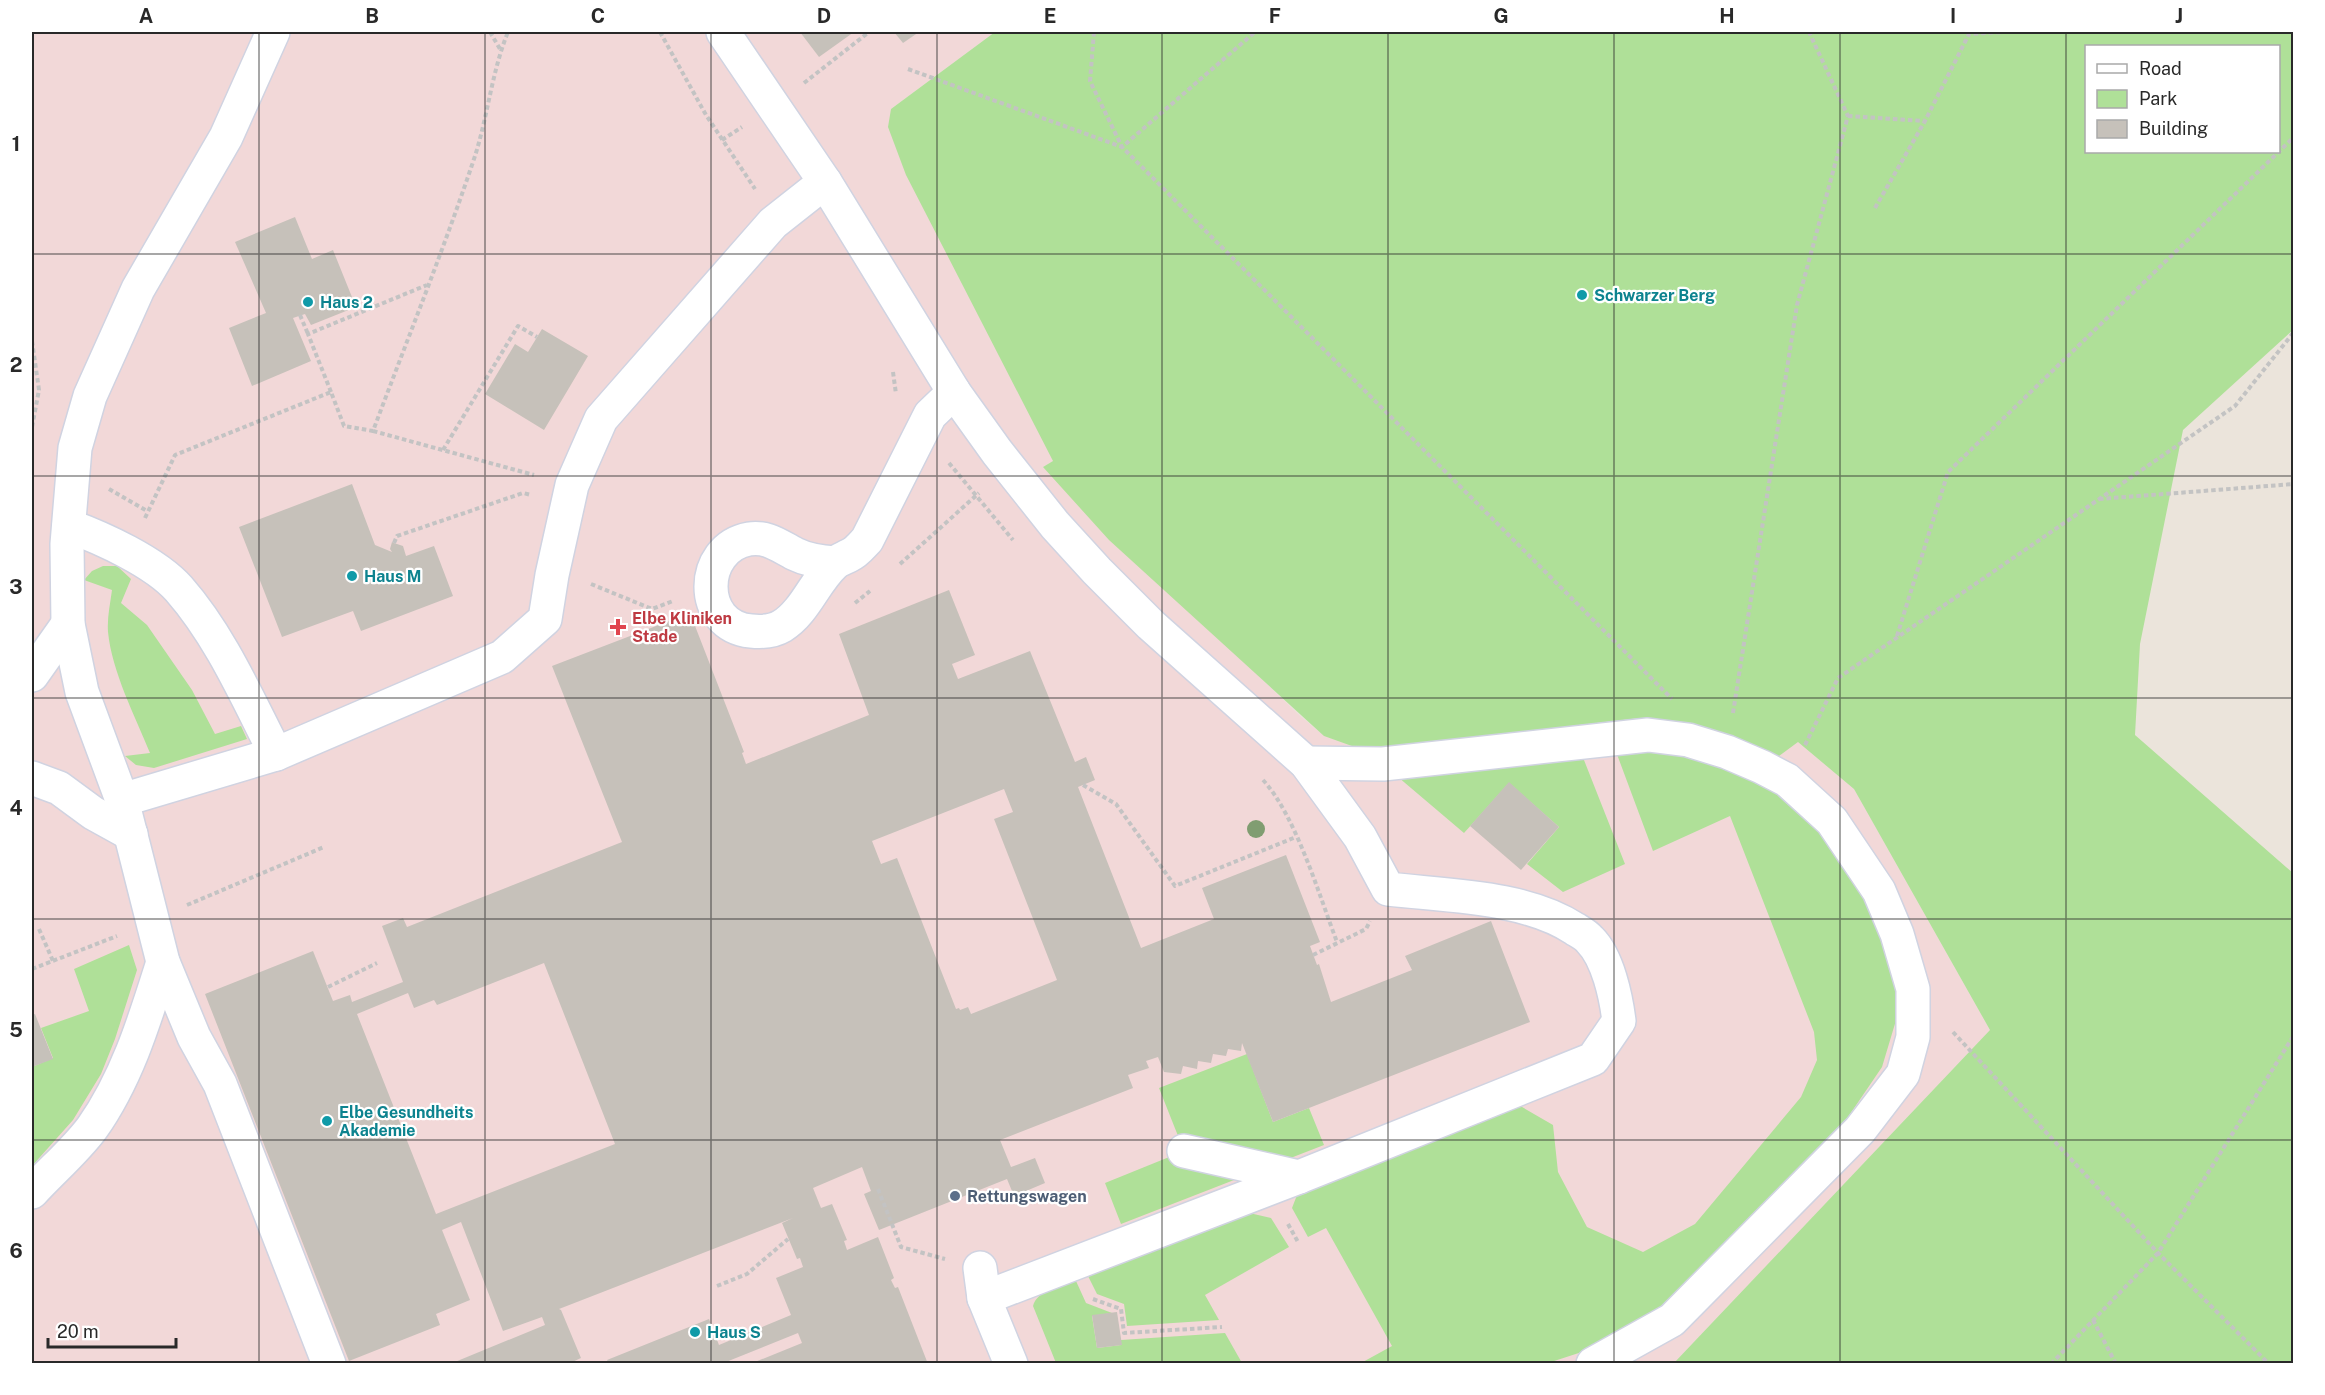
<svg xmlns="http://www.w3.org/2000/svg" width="2325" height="1395" viewBox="0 0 2325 1395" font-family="'Public Sans',sans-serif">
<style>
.medical{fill:#f2d8d8}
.green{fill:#afe098;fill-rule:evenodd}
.building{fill:#c6c1ba;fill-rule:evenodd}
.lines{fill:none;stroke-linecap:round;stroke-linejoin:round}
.minor-casing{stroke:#d0d3e1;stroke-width:36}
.path{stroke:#c3c3c3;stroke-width:4;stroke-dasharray:4.5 3;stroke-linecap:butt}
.minor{stroke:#fff;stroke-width:33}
.tree{fill:#809d71}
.grid{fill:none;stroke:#292929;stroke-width:1.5;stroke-opacity:0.55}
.culture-dot{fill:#0f9aa8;stroke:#fff;stroke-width:2}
.health-dot{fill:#e0444e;stroke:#fff;stroke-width:2}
.service-dot{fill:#5c6f8a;stroke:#fff;stroke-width:2}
.labels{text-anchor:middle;stroke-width:4.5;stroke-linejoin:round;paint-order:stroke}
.culture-label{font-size:16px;font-weight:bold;fill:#0d838f;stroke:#fff;text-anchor:start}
.health-label{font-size:16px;font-weight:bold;fill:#be3a42;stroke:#fff;text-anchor:start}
.service-label{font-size:16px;font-weight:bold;fill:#4e5e75;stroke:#fff;text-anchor:start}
.neatline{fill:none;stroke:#292929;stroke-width:2}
.grid-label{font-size:20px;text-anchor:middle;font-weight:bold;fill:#292929}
</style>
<rect width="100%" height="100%" fill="#ebe4db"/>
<polygon class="medical" points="32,32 995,32 891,109 1053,461 1043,467 1298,714 1324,736 1363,750 1640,718 1718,734 1798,742 1854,789 1990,1030 1674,1363 32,1363"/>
<g class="green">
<path d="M 995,32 L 2293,32 L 2293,330 L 2183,430 L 2140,644 L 2135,735 L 2293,873 L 2293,1363 L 1674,1363 L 1990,1030 L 1854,789 L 1798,742 L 1775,759 L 1718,734 L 1640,718 L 1363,750 L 1324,736 L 1109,540 L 1043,467 L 1053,461 L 906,175 L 888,127 L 891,109 ZM 2086,46 L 2278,46 L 2278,152 L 2086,152 Z"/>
<path d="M 103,566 L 117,566 L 131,579 L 121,603 L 147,625 L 192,690 L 215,734 L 241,726 L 247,739 L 154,768 L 136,765 L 125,756 L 150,753 C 135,716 112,672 108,632 C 107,618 110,605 112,590 L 84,580 L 92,571 Z"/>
<polygon points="1653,747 1709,757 1782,790 1826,829 1868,896 1897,968 1897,1017 1882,1067 1844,1123 1664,1305 1643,1321 1588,1350 1548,1363 1361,1363 1392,1346 1326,1228 1308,1237 1292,1208 1299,1190 1515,1103 1553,1125 1558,1172 1587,1227 1643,1252 1695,1224 1801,1097 1817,1060 1814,1032 1730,816 1653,851 1615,749"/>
<polygon points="1582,755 1625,864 1563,892 1527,864 1559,827 1509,783 1464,833 1398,777"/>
<polygon points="129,945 137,970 115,1039 101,1074 73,1120 32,1166 32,1067 53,1058 41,1028 89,1011 74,969"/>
<polygon points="1247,1054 1273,1122 1309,1108 1324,1145 1121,1224 1105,1183 1184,1151 1159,1088"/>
<polygon points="1245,1212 1271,1218 1289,1247 1205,1295 1219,1320 1127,1326 1124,1304 1097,1294 1088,1276"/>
<path d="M 1076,1281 L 1086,1303 L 1112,1313 L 1092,1316 L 1097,1348 L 1121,1345 L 1121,1340 L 1225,1333 L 1242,1363 L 1056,1363 L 1033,1306 C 1037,1290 1062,1286 1076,1281 Z"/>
</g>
<g class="building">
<polygon points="800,32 854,32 819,57"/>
<polygon points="894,32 919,32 903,43"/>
<polygon points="295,217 312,259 333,250 356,307 311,325 305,314 293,318 311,361 252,386 229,328 266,313 235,242"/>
<polygon points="542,329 588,356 544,430 485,394 515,344 528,352"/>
<polygon points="352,484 375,545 392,552 390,549 392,542 394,543 403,546 406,556 434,546 453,596 361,631 353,611 282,637 239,527"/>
<path d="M 949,590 L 975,655 L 952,664 L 958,679 L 1030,651 L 1075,762 L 1086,757 L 1095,780 L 1078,787 L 1141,948 L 1214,919 L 1202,888 L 1286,855 L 1320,942 L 1310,946 L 1317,965 L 1319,964 L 1331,1002 L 1412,970 L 1405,956 L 1491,921 L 1530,1022 L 1273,1122 L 1242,1043 L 1241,1051 L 1228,1049 L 1226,1056 L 1213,1054 L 1211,1063 L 1198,1061 L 1197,1069 L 1183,1066 L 1181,1074 L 1164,1072 L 1158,1057 L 1146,1061 L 1149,1068 L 1128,1075 L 1133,1088 L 1000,1140 L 1011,1167 L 1035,1158 L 1045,1183 L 1014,1196 L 1007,1179 L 879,1230 L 864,1194 L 871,1191 L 862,1167 L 813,1188 L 821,1208 L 832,1204 L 847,1240 L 844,1241 L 847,1250 L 878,1237 L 894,1278 L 891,1280 L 895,1288 L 898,1287 L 928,1364 L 750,1364 L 802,1343 L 798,1333 L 726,1362 L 727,1364 L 609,1364 L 607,1360 L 709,1319 L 719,1345 L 791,1315 L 776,1278 L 803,1267 L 800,1258 L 797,1259 L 782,1223 L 793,1218 L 559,1309 L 561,1310 L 581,1358 L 568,1364 L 450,1364 L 545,1325 L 542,1317 L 503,1331 L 461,1222 L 442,1230 L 470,1300 L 436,1314 L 440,1325 L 349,1361 L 205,994 L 313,951 L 333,1001 L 350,995 L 352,1002 L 403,982 L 382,926 L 403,918 L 407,927 L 622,842 L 552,666 L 690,613 L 744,752 L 742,753 L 746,764 L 869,715 L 839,634 ZM 1004,789 L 1013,812 L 994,819 L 1057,980 L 971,1014 L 968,1007 L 960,1010 L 959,1008 L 956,1009 L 897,858 L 881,864 L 872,841 ZM 544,963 L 615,1144 L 436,1214 L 357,1014 L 408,993 L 414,1008 L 434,1000 L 437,1005 Z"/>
<polygon points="1509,782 1559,827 1521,870 1470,826"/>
<polygon points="35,1014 53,1059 32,1067 32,1015"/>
<polygon points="1117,1312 1122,1345 1097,1348 1092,1315"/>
</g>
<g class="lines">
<g class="minor-casing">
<g id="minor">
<polyline points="273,32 226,137 138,289 90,396 75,448 67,544 68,624 82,692 122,800 163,962 194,1037 220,1084 329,1364"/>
<path d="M 723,32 L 825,182 L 954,392 L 997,452 L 1055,525 L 1097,571 L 1151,625 L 1306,763 L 1360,837 L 1388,889 C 1447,896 1525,896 1575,929 C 1580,932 1586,935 1590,940 C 1608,958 1616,997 1619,1021 L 1593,1059 L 1299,1177 L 984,1298"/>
<path d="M 69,526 C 102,538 155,562 179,589 C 221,637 247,698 276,754"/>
<path d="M 835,563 C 821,562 807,560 795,554 C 779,546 768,536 749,539 C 699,548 697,626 751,631 C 761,632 772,632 782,626 C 805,612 815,581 834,564 C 838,560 845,558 850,555 C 857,552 862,545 867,540 L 930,415 L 954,392"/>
<polyline points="32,675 68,624"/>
<polyline points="1306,763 1383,764 1648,735 1688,740 1727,752 1762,767 1787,780 1832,821 1879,891 1897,934 1913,989 1913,1037 1903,1074 1860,1130 1672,1320 1593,1364"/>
<polyline points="32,778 59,788 93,813 131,834"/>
<polyline points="122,800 276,754 502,657 545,619 552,575 572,485 601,419 773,223 825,182"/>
<polyline points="1184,1151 1299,1177"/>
<path d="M 32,1192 C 51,1171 75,1151 92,1128 C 127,1079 145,1019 163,962"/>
<polyline points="980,1268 984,1298 1011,1364"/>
</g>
</g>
<g class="path">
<polyline points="490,32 500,49"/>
<polyline points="660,32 706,115 755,189"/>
<polyline points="1094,32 1090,81 1122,147 1672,699"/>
<polyline points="908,69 1122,147 1255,32"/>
<polyline points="804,83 869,32"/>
<polyline points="1848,116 1925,121"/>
<polyline points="722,140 742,127"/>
<polyline points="1875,208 1925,121 1969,34 2003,32"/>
<polyline points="300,315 308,334"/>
<polyline points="32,341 39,390 32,427"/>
<polyline points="893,372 896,394"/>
<polyline points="331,392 308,334 427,285"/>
<polyline points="373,431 534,475"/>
<polyline points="443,450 518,326 537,337"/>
<polyline points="949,463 1013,540"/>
<polyline points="109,489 147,511"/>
<polyline points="2099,499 2294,484"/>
<path d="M 145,518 L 175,455 L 331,392 L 344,426 L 373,431 C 407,340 444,249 475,156 C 488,115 492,71 508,32"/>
<polyline points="394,543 397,536 523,493 531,495"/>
<polyline points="900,564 979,493"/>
<polyline points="591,584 652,609 673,601"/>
<polyline points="855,603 870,591"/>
<polyline points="1897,636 1948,472 2294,137"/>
<polyline points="1733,713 1797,305 1848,116 1809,32"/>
<polyline points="1805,745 1838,678 2235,406 2294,332"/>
<path d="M 1263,780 C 1296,816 1319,895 1337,942"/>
<polyline points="1083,785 1116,804 1175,886 1296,837"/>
<polyline points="187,905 324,847"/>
<polyline points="39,929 53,961"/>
<polyline points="1313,955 1366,929 1370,921"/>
<polyline points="32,969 117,936"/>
<polyline points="328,987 377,963"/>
<polyline points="1953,1032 2158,1253 2269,1364"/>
<polyline points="878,1189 901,1247 945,1259"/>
<polyline points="1288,1224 1298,1242"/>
<polyline points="717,1286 747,1274 788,1239"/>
<polyline points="1093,1299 1121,1309 1124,1333 1222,1327"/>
<polyline points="2093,1320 2116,1364"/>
<polyline points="2051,1364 2158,1253 2294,1035"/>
</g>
<use href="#minor" class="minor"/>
</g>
<circle class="tree" cx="1256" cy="829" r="9"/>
<path class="grid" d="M 259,32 L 259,1364M 485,32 L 485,1364M 711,32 L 711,1364M 937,32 L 937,1364M 1162,32 L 1162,1364M 1388,32 L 1388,1364M 1614,32 L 1614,1364M 1840,32 L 1840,1364M 2066,32 L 2066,1364M 32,254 L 2294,254M 32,476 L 2294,476M 32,698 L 2294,698M 32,919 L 2294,919M 32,1140 L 2294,1140"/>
<g class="culture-dot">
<circle cx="1582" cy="295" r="6"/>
<circle cx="308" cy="302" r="6"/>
<circle cx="352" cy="576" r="6"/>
<circle cx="327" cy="1121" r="6"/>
<circle cx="695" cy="1332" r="6"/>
</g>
<path class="health-dot" d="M615 618h6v6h6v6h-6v6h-6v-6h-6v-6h6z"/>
<circle class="service-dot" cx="955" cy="1196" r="6"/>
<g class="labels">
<g class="culture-label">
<text x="1594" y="301">Schwarzer Berg</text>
<text x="320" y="308">Haus 2</text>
<text x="364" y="582">Haus M</text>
<text x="339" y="1118">Elbe Gesundheits<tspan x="339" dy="18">Akademie</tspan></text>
<text x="707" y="1338">Haus S</text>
</g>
<g class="health-label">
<text x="632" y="624">Elbe Kliniken<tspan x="632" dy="18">Stade</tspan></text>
</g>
<g class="service-label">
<text x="967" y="1202">Rettungswagen</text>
</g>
</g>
<rect width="2325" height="1395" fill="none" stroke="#ffffff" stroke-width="66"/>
<rect x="2085" y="45" width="195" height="108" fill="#ffffff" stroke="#a9a9a9" stroke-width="1.5"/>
<rect x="2097" y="64" width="30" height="9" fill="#ffffff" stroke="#a9a9a9" stroke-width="1.5"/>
<text x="2139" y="75" font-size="18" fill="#292929">Road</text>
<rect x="2097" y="90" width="30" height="18" fill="#afe098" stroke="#a9a9a9" stroke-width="1.5"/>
<text x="2139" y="105" font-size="18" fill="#292929">Park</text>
<rect x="2097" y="120" width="30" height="18" fill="#c6c1ba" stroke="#a9a9a9" stroke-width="1.5"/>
<text x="2139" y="135" font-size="18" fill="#292929">Building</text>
<path d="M48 1338v9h128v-9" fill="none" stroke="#292929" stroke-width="3"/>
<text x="57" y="1338" font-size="18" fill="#292929" stroke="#ffffff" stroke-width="4.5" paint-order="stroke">20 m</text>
<rect x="33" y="33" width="2259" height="1329" class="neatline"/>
<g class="grid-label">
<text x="146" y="23">A</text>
<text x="372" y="23">B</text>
<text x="598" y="23">C</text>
<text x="824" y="23">D</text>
<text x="1050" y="23">E</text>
<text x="1275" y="23">F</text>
<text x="1501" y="23">G</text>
<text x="1727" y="23">H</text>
<text x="1953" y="23">I</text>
<text x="2179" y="23">J</text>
<text x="16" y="151">1</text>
<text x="16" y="372">2</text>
<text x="16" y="594">3</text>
<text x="16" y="815">4</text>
<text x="16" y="1037">5</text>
<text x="16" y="1258">6</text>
</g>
</svg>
